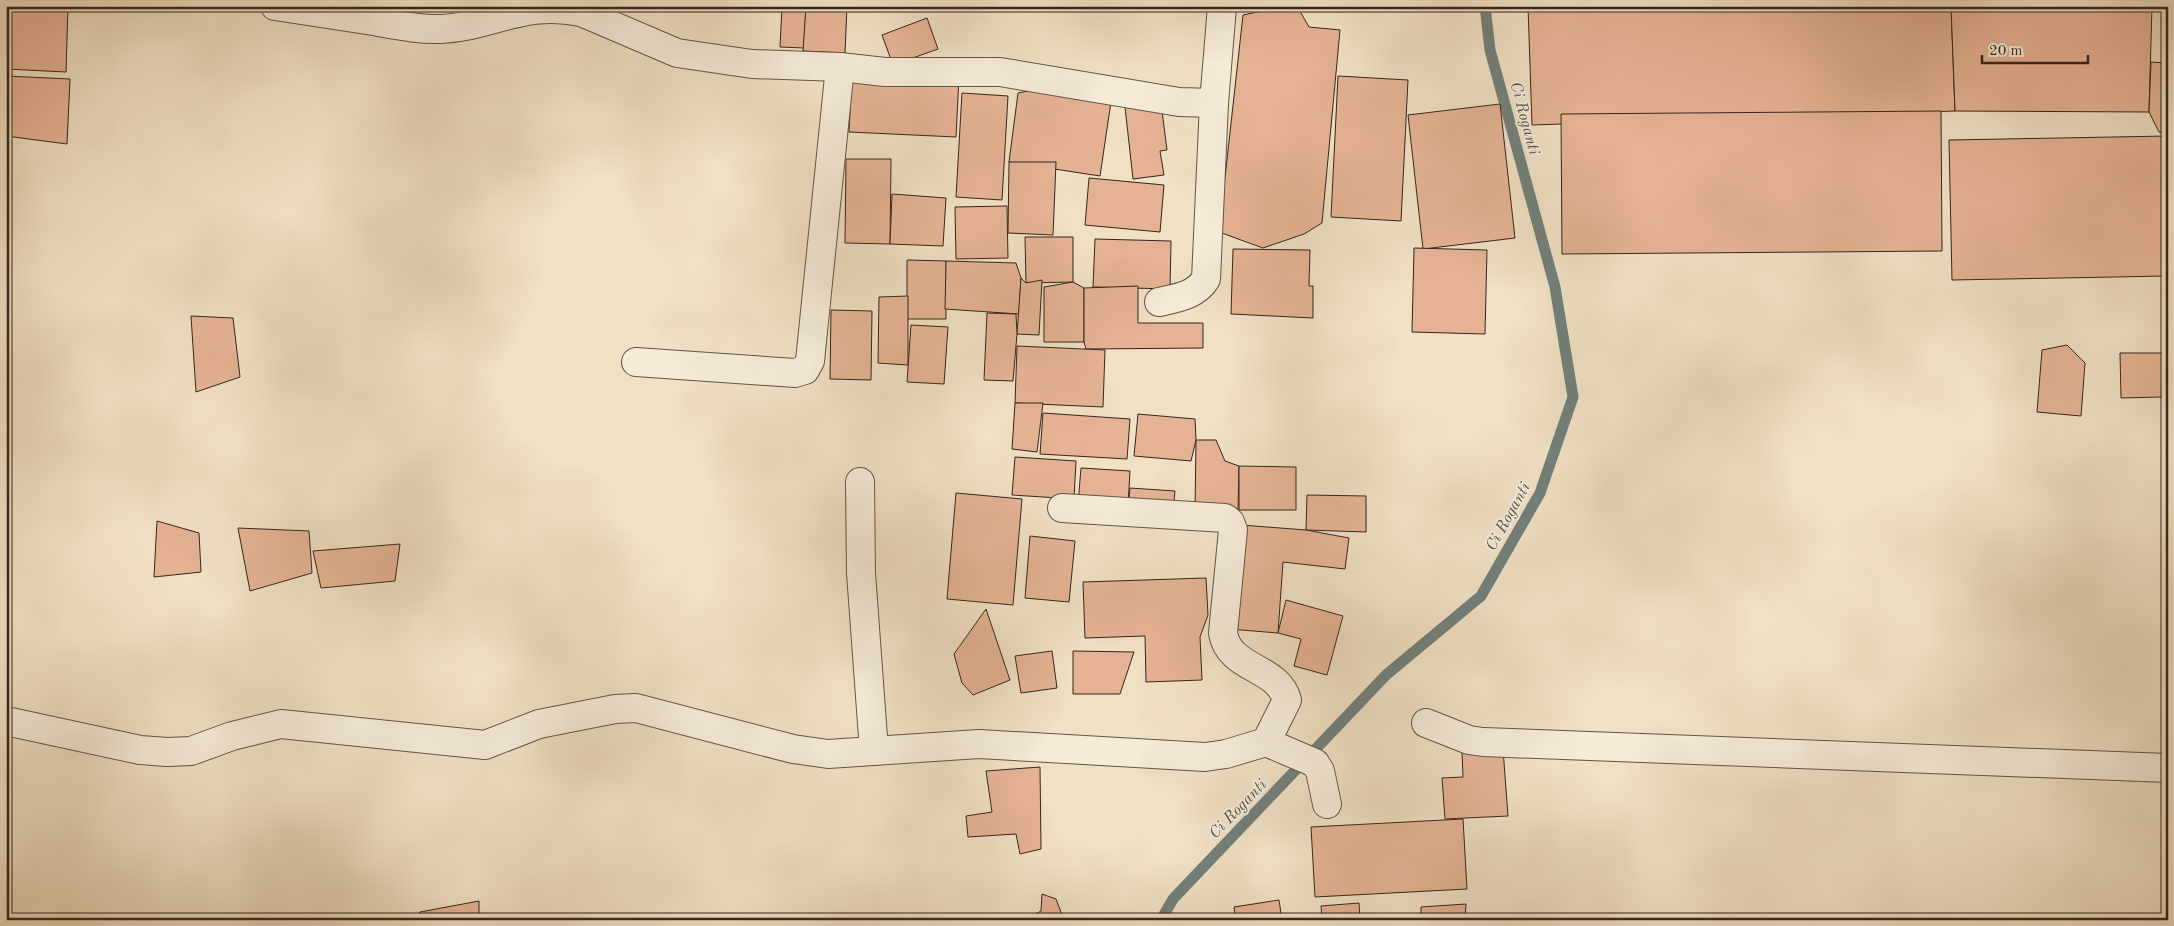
<svg xmlns="http://www.w3.org/2000/svg" width="2174" height="926" viewBox="0 0 2174 926" font-family="'Old Standard TT',serif">
<style>
.lines{fill:none;stroke-linecap:round;stroke-linejoin:round}
.stream{stroke:#72807b;stroke-width:11}
.building{fill:#e5b394;stroke:#35251d}
.street-casing{stroke:#645447;stroke-width:30}
.street{stroke:#f5ebd9;stroke-width:28}
.labels{text-anchor:middle;stroke-width:4;stroke-linejoin:round;paint-order:stroke}
.water-label{font-size:16px;font-style:italic;fill:#54524c;stroke:#f5ebd9}
</style>
<rect width="100%" height="100%" fill="#f0e0c4"/>
<filter id="stains"><feTurbulence type="fractalNoise" baseFrequency=".004" numOctaves="4"/><feColorMatrix values="0 0 0 0 .2 0 0 0 0 .09 0 0 0 0 .02 0 0 0 .5 -.17"/></filter>
<radialGradient id="worn" r=".72"><stop offset=".6" stop-color="#630" stop-opacity="0"/><stop offset="1" stop-color="#630" stop-opacity=".3"/></radialGradient>
<g class="lines">
<polyline class="stream" points="1161,920 1173,899 1386,675 1481,596 1540,493 1573,397 1555,287 1490,50 1485,6"/>
</g>
<g class="building">
<polygon points="8,6 68,6 66,72 6,69 6,19"/>
<polygon points="782,6 806,6 804,48 780,47"/>
<polygon points="806,6 847,6 845,53 803,51"/>
<polygon points="878,6 916,6 916,9 878,11"/>
<polygon points="1286,6 1297,6 1309,27 1340,30 1322,223 1304,234 1263,248 1219,232 1243,15"/>
<polygon points="1336,6 1373,6 1373,10 1337,12"/>
<polygon points="1528,6 1951,6 1955,111 1532,125"/>
<polygon points="1951,6 2152,6 2149,112 1955,111"/>
<polygon points="927,18 938,49 893,65 882,35"/>
<polygon points="2151,62 2168,63 2168,133 2159,132 2149,112"/>
<polygon points="852,70 959,76 956,137 849,132"/>
<polygon points="6,76 70,79 67,144 6,136"/>
<polygon points="1338,76 1408,80 1401,221 1331,217"/>
<polygon points="1052,86 1112,95 1100,176 1009,162 1018,93"/>
<polygon points="962,93 1008,96 1002,200 956,197"/>
<polygon points="1161,103 1167,150 1160,151 1164,175 1133,179 1125,107"/>
<polygon points="1500,104 1515,238 1423,249 1408,115"/>
<polygon points="1941,111 1942,251 1562,254 1561,114"/>
<polygon points="2168,136 2168,276 1952,280 1949,140"/>
<polygon points="846,159 891,159 890,244 845,243"/>
<polygon points="1009,162 1056,162 1053,235 1008,233"/>
<polygon points="1089,178 1164,185 1160,232 1085,225"/>
<polygon points="892,194 946,198 943,246 890,244"/>
<polygon points="1007,206 1008,258 956,259 955,207"/>
<polygon points="1025,237 1073,237 1073,282 1026,283"/>
<polygon points="1095,239 1171,241 1170,289 1093,287"/>
<polygon points="1414,248 1487,250 1485,334 1412,332"/>
<polygon points="1233,249 1310,250 1309,286 1313,286 1313,318 1231,314"/>
<polygon points="907,260 946,261 946,319 907,319"/>
<polygon points="946,261 1016,263 1021,278 1019,314 945,309"/>
<polygon points="1021,278 1026,283 1042,280 1039,335 1017,334"/>
<polygon points="1073,282 1084,288 1084,342 1044,342 1044,287"/>
<polygon points="1138,286 1138,323 1203,323 1203,348 1086,349 1084,342 1084,288"/>
<polygon points="908,296 908,365 878,363 879,297"/>
<polygon points="831,310 872,311 871,380 830,379"/>
<polygon points="987,313 1016,314 1017,334 1013,381 984,380"/>
<polygon points="191,316 233,318 240,377 196,392"/>
<polygon points="911,325 948,327 944,384 907,382"/>
<polygon points="2067,345 2085,363 2081,416 2037,412 2042,350"/>
<polygon points="1017,346 1105,350 1103,407 1015,403"/>
<polygon points="2120,353 2168,353 2168,390 2162,390 2162,397 2121,398"/>
<polygon points="1015,403 1043,403 1037,452 1012,449"/>
<polygon points="1043,413 1130,419 1127,459 1040,454"/>
<polygon points="1138,414 1195,419 1196,440 1191,461 1134,456"/>
<polygon points="1196,440 1216,440 1225,461 1239,466 1238,514 1195,513"/>
<polygon points="1015,457 1076,461 1074,499 1012,495"/>
<polygon points="1239,466 1296,467 1296,510 1239,510"/>
<polygon points="1081,468 1130,471 1128,507 1078,504"/>
<polygon points="1130,488 1175,491 1173,511 1128,507"/>
<polygon points="956,493 1022,499 1013,605 947,599"/>
<polygon points="1307,495 1366,496 1366,532 1306,530"/>
<polygon points="157,521 199,533 201,572 154,577"/>
<polygon points="1241,525 1306,530 1349,538 1345,569 1283,562 1278,633 1229,629"/>
<polygon points="238,528 309,531 312,573 250,591"/>
<polygon points="1030,536 1075,541 1069,602 1025,598"/>
<polygon points="400,544 395,581 321,588 313,551"/>
<polygon points="1206,578 1208,615 1200,637 1202,680 1146,682 1145,636 1085,638 1083,582"/>
<polygon points="1286,600 1343,616 1327,675 1294,666 1301,639 1278,633"/>
<polygon points="986,609 1010,680 973,695 962,683 954,654"/>
<polygon points="1052,651 1057,688 1021,693 1015,656"/>
<polygon points="1073,651 1134,652 1120,694 1073,694"/>
<polygon points="1503,749 1508,816 1445,819 1442,778 1463,777 1462,751"/>
<polygon points="1040,767 1041,849 1020,854 1016,834 968,837 966,816 992,812 986,771"/>
<polygon points="1463,819 1467,889 1315,897 1311,827"/>
<polygon points="1042,894 1056,899 1064,920 1025,920 1041,911"/>
<polygon points="1279,900 1282,920 1236,920 1234,907"/>
<polygon points="479,901 479,920 420,920 420,912"/>
<polygon points="1359,903 1360,920 1322,920 1321,906"/>
<polygon points="1466,904 1465,920 1421,920 1421,907"/>
</g>
<g class="lines">
<g class="street-casing">
<g id="street">
<path d="M 275,6 C 308,11 341,16 373,21 C 396,25 419,30 442,29 C 494,26 524,0 581,12 L 677,53 L 752,64 L 840,67 L 885,72 L 1000,72 L 1179,102 L 1214,103 L 1222,6"/>
<path d="M 1159,302 C 1177,298 1195,296 1206,279 L 1214,103"/>
<polyline points="636,362 795,373 805,370 810,361 840,67"/>
<polyline points="860,482 861,573 874,751"/>
<path d="M 1062,508 L 1225,518 L 1230,522 L 1233,530 L 1223,633 C 1229,670 1278,666 1287,700 L 1266,742"/>
<polyline points="6,721 140,750 167,752 191,751 232,736 281,724 485,745 539,724 615,709 636,708 793,749 828,754 979,744 1205,757 1226,754 1266,742 1315,763 1320,771 1327,804"/>
<polyline points="1426,723 1469,740 1483,742 2168,768"/>
</g>
</g>
<use href="#street" class="street"/>
</g>
<g class="labels">
<g class="water-label">
<text transform="translate(1526 118) rotate(75)" y="6">Ci Roganti</text>
<text transform="translate(1507 516) rotate(-61)" y="6">Ci Roganti</text>
<text transform="translate(1237 808) rotate(-46)" y="6">Ci Roganti</text>
</g>
</g>
<rect width="2174" height="926" fill="none" stroke="#f0e0c4" stroke-width="25"/>
<rect x="8" y="8" width="2159" height="911" fill="none" stroke="#35251d" stroke-width="2.5"/>
<rect x="12" y="12" width="2149" height="901" fill="none" stroke="#35251d"/>
<path d="M1982 55v8h106v-8" fill="none" stroke="#35251d" stroke-width="2.5"/>
<text x="1989" y="55" font-size="15" fill="#35251d" stroke="#f5ebd9" stroke-width="4" paint-order="stroke">20 m</text>
<rect width="100%" height="100%" filter="url(#stains)"/>
<rect width="100%" height="100%" fill="url(#worn)"/>
</svg>
